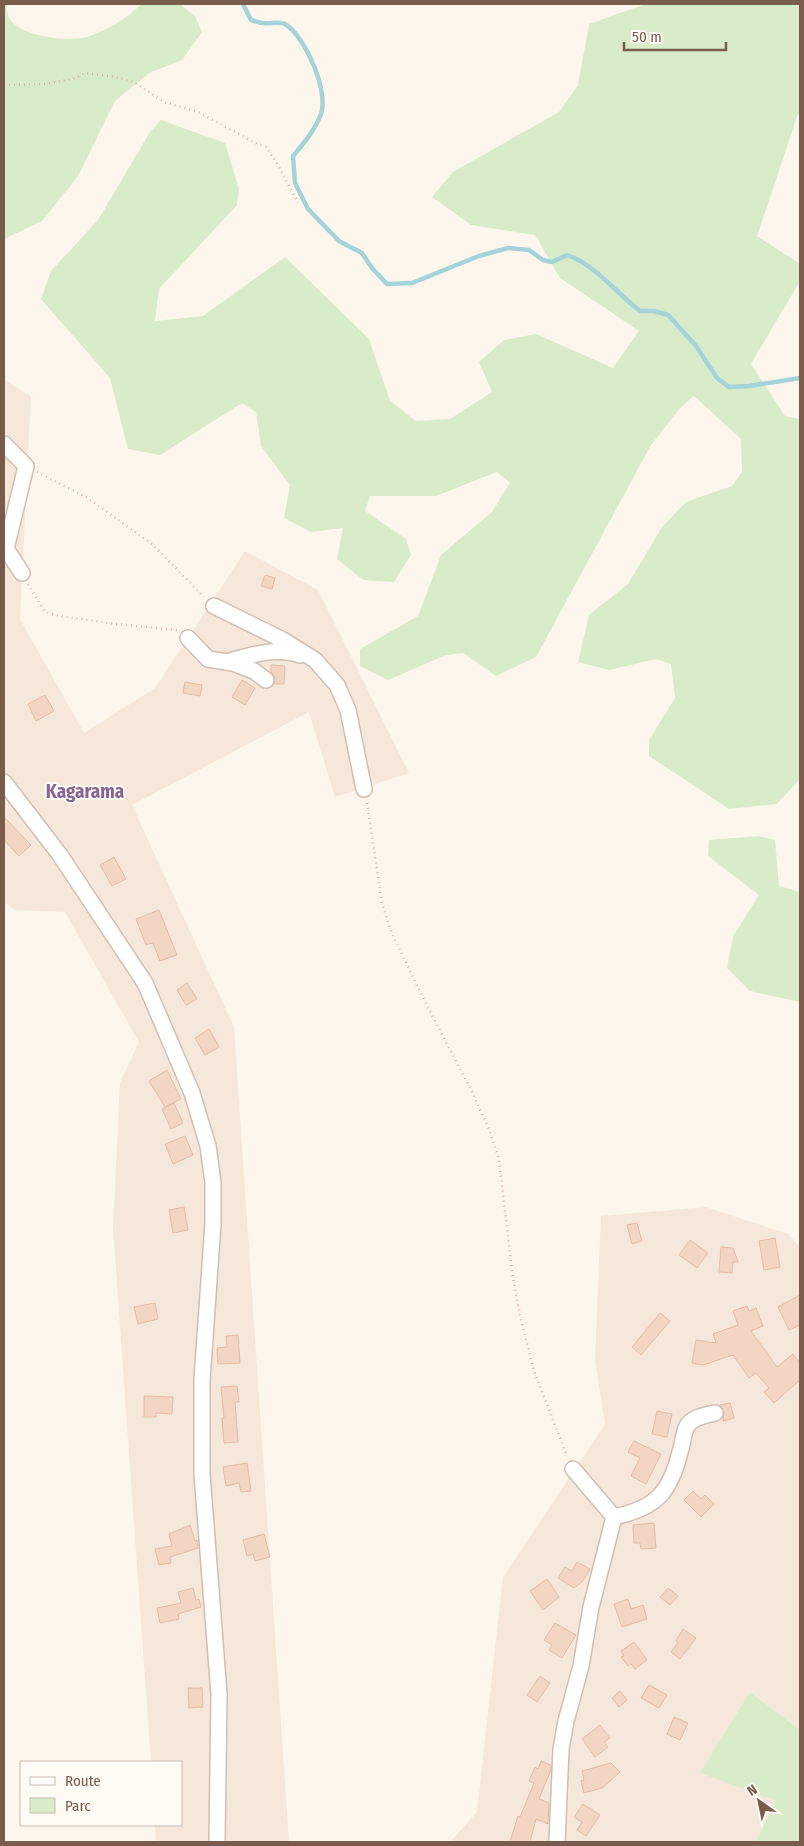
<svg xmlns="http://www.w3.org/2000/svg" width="804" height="1846" viewBox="0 0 804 1846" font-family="'Fira Sans Condensed',sans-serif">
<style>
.residential{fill:#f5e8da}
.green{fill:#d8ecc9}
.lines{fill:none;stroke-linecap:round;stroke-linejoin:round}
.stream{stroke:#a5d3da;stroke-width:4.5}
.building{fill:#f3d5c3;stroke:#e6bba3}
.minor-casing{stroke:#d1beb0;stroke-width:18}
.path{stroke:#d9b8a5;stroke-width:2.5;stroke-dasharray:1 4;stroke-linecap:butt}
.minor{stroke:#fff;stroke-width:15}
.labels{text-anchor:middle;stroke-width:4;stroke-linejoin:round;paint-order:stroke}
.quarter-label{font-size:19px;font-weight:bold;fill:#846695;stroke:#fffaf3}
</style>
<rect width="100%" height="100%" fill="#fdf6ec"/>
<g class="residential">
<polygon points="4,379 31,397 20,619 84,733 155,688 245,551 318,590 409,773 335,797 309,712 132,805 234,1027 289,1842 156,1842 155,1825 181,1825 181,1762 151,1762 113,1228 120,1083 139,1042 65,912 15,910 4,902"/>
<polygon points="706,1207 788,1234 800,1247 800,1730 750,1692 701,1773 776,1801 755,1842 450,1842 477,1812 503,1577 605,1424 595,1360 601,1216"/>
</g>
<g class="green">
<path d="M 4,4 L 7,4 C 7,7 7,12 8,15 C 15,37 71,43 90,36 C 111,28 125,19 142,4 L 180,4 L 195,16 L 202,32 L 182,60 L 149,73 L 115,101 L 78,176 L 42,221 L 4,239 Z"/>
<polygon points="646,4 800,4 800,114 798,114 757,236 800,264 800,281 751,364 785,416 800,419 800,766 799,780 777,804 729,809 649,756 649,740 675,698 671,664 656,659 609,670 578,662 589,615 628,584 662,527 686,502 732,486 742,472 741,439 694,396 681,407 651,445 536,657 496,676 463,653 446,655 388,680 360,666 360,649 418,616 441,555 492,512 510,483 497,472 436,496 370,496 365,511 406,539 411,555 394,582 363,580 337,559 343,528 311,532 284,518 290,485 261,446 256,412 242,403 160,455 128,449 110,378 41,299 51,271 98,220 150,132 161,120 225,143 239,189 237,205 159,289 155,321 203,316 285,257 369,339 390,401 416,421 450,419 492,392 479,362 504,340 536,334 613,368 639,331 560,278 535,235 471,225 432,197 453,172 559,112 578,85 589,24"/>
<polygon points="759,836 775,840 779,886 800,892 800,1002 750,991 727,968 733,936 759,895 708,856 709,840"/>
<polygon points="750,1692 800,1730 800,1842 755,1842 776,1801 700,1773"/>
</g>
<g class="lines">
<path class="stream" d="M 243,4 L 251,20 C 255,21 259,23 262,23 C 270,24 279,21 285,24 C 305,36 329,91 321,114 C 315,130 304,143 293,156 L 295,183 L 308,209 L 339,241 L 362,253 L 372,268 L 387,284 L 412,283 L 479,256 L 508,248 L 529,250 L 543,260 L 552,262 L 567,255 C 597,266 615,292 640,311 L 654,311 L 668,315 L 696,346 L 717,378 L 729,387 L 749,386 L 800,378"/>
</g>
<g class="building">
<polygon points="265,575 275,578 272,589 261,586"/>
<polygon points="271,665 285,666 284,684 274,684 275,677 271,672"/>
<polygon points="242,680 255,688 245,705 232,697"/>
<polygon points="185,682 202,685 200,696 183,693"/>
<polygon points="45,695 54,711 36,721 28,704"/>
<polygon points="4,817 31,845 19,856 4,840"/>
<polygon points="114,857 126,879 112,886 100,865"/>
<polygon points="159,910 177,955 160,961 153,943 146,945 136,919"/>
<polygon points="187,983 197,999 186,1005 177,990"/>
<polygon points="209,1029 219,1047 205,1055 195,1038"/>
<polygon points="167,1070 181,1099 165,1107 149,1081"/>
<polygon points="174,1103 183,1123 171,1129 162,1109"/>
<polygon points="185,1136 193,1155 173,1164 165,1144"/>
<polygon points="184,1207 188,1230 173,1233 169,1210"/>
<polygon points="637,1223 642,1241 632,1244 627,1225"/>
<polygon points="775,1238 780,1267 764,1270 759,1241"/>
<polygon points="690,1240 708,1253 697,1268 679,1255"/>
<polygon points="721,1247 733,1248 738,1262 733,1262 732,1273 719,1272"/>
<polygon points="800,1295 800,1325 789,1330 778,1307"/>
<polygon points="155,1303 158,1319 138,1324 134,1307"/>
<polygon points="747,1306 749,1311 756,1308 763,1326 751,1331 777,1367 793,1354 800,1363 800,1380 774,1403 764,1392 769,1388 756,1373 749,1378 733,1355 703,1365 692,1363 696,1340 716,1343 713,1334 738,1325 733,1311"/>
<polygon points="660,1313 670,1321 641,1355 632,1347"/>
<polygon points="238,1335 240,1363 218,1364 217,1348 227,1347 226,1336"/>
<polygon points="237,1386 239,1402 235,1402 238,1442 224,1443 222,1418 224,1418 221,1387"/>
<polygon points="144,1396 173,1397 172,1414 156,1413 156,1417 144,1417"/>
<polygon points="730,1403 734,1418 723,1421 724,1412 720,1405"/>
<polygon points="657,1411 672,1414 667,1437 652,1434"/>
<polygon points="634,1441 661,1454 646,1484 631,1476 640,1458 628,1452"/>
<polygon points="247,1463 251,1491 241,1492 239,1483 226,1486 223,1467"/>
<polygon points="693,1491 701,1499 705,1495 714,1504 701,1517 684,1500"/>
<polygon points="654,1523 656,1548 641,1549 640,1543 634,1543 633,1525"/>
<polygon points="190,1525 195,1541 198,1540 198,1548 170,1557 171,1563 159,1565 155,1549 172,1546 169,1534"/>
<polygon points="264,1534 270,1557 255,1561 253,1554 247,1556 243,1540"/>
<polygon points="577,1562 590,1569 582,1582 574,1588 558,1578 565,1567 572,1571"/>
<polygon points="547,1579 559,1597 543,1610 530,1591"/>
<polygon points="193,1588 196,1600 199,1599 201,1607 178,1614 179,1619 160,1623 157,1608 181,1603 178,1592"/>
<polygon points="668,1588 678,1596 670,1605 660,1597"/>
<polygon points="628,1599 631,1609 643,1605 647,1619 622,1627 614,1604"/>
<polygon points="555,1623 576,1635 562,1658 549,1650 552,1645 544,1640"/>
<polygon points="683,1629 696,1638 680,1659 671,1652 678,1642 676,1641"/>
<polygon points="634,1642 647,1660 635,1669 631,1664 628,1666 621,1657 624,1656 621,1651"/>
<polygon points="540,1676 550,1683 537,1702 527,1695"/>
<polygon points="649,1685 667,1695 659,1708 641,1698"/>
<polygon points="188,1688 202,1688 203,1707 189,1708"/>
<polygon points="620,1691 627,1700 619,1707 612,1698"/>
<polygon points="674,1717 688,1723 680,1740 667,1734"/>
<polygon points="600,1725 610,1738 604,1742 608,1747 595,1757 582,1739"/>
<polygon points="541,1761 551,1765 551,1770 539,1799 549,1803 548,1824 536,1819 530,1842 510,1842 518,1816 520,1817 534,1783 529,1781 535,1767 538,1769"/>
<polygon points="611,1763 620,1772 602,1788 584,1793 581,1781 584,1780 582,1771"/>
<polygon points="583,1804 600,1815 586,1836 577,1830 582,1822 574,1817"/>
</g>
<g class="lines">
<g class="minor-casing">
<g id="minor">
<polyline points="4,444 26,466 6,549 22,573"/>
<polyline points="214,606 283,640 315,660 337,685 348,710 364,789"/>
<polyline points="188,638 208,659 233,663 254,671 266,680"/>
<path d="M 226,662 C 249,656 277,646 300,655"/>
<polyline points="4,782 60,855 145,983 192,1093 208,1146 213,1183 213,1223 202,1380 202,1474 219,1694 217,1842"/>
<polyline points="573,1469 614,1517"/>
<path d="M 557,1842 L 561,1749 L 566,1721 L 581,1666 L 591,1607 L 614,1517 C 656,1508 670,1493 680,1452 C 683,1444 683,1433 687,1426 C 692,1417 706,1415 715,1413"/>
</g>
</g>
<g class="path">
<polyline points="4,85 44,84 73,79 85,73 115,77 134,82 164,102 198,112 255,143 266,147 278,165 298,203"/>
<polyline points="37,472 86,497 152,544 204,597"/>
<polyline points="28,584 45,612 59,616 117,624 177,630"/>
<polyline points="367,803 382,903 392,934 426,1004 470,1088 489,1129 499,1159 512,1272 521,1320 534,1371 567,1456"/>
</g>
<use href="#minor" class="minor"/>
</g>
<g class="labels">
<g class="quarter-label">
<text x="85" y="798">Kagarama</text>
</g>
</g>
<rect width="804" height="1846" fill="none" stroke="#7a5c4d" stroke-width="10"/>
<rect x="20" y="1761" width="162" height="65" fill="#fffaf3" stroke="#cabbb1"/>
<rect x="30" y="1777" width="25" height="8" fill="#ffffff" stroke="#cabbb1"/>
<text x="65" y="1786" font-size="15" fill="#7a5c4d">Route</text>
<rect x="30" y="1798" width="25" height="15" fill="#d8ecc9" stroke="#cabbb1"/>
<text x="65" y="1811" font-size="15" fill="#7a5c4d">Parc</text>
<g transform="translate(759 1801) rotate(327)" stroke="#fffaf3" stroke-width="4" paint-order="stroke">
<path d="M0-4L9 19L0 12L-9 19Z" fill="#7a5c4d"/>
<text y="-8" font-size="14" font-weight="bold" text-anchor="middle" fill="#7a5c4d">N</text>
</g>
<path d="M624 42v8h102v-8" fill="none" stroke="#7a5c4d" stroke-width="2.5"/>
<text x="632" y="42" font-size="15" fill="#7a5c4d" stroke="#fffaf3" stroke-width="4" paint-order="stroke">50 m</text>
</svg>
